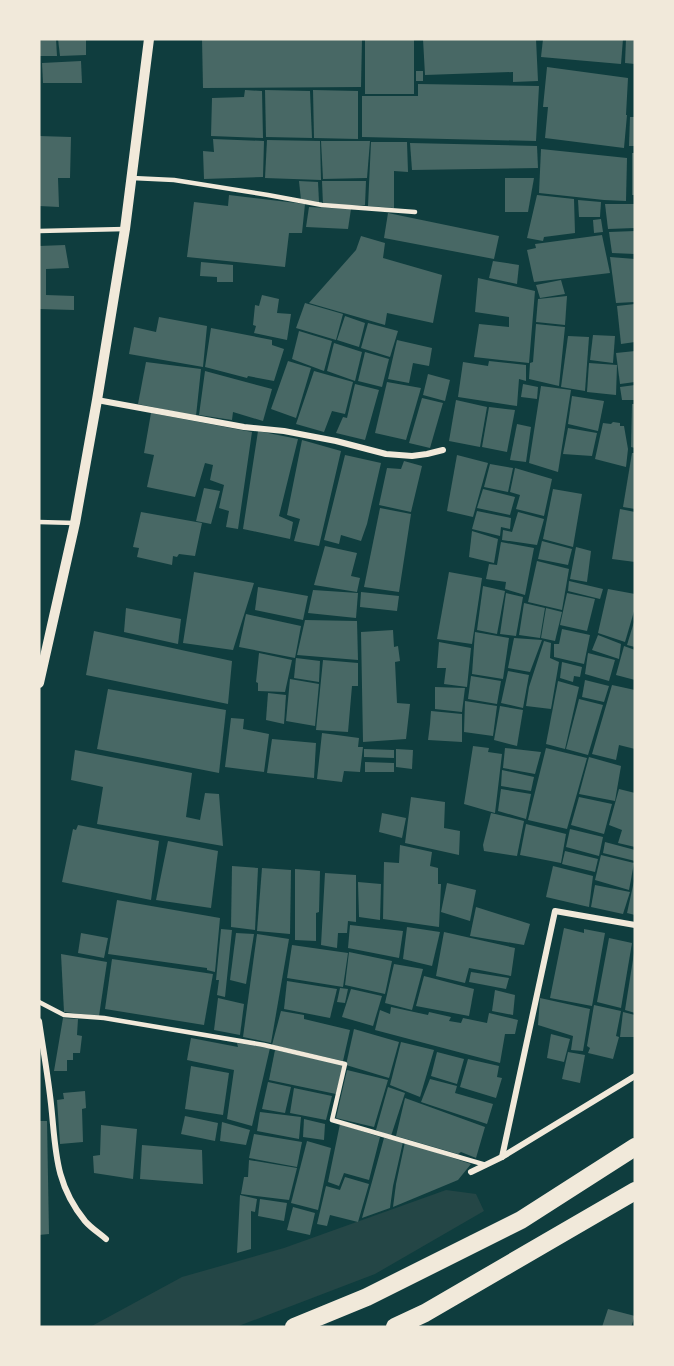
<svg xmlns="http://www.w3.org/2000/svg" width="674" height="1366" viewBox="0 0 674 1366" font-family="Rubik,sans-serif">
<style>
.green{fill:#244646}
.building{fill:#486865}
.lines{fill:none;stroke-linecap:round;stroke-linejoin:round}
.service{stroke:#f1e9da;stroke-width:4.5}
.minor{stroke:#f1e9da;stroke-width:6}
.tertiary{stroke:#f1e9da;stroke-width:10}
.motorway{stroke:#f1e9da;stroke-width:18}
</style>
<rect width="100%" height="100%" fill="#0f3d3e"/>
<polygon class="green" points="446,1190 476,1194 484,1211 375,1274 236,1327 90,1327 182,1277 284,1248"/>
<g class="building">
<polygon points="39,39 56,39 57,56 39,56"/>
<polygon points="58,39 86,39 86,55 60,56"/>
<polygon points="202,39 362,39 361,87 203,88"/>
<rect x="365" y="39" width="49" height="55"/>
<polygon points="423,39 536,39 538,81 513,82 513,72 425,75"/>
<polygon points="543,39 623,39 621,64 541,57"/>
<polygon points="626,39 635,39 635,64 625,63"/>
<polygon points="81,61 82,83 43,83 42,63"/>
<polygon points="547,67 628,78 626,115 627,115 624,148 545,138 548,107 543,107"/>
<rect x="416" y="71" width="7" height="10"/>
<polygon points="418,84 539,86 536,141 362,137 362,96 418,96"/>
<polygon points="245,90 262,91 263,138 211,136 212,98 244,97"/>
<polygon points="265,90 310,91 312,138 266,137"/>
<polygon points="313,90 358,91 358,139 314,138"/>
<polygon points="630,117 635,117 635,146 629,146"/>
<polygon points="39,136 71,137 70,178 58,178 59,207 39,206"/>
<polygon points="213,139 264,141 263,177 204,179 203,151 214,152"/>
<polygon points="267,140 320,141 321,180 265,178"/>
<polygon points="321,141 370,141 367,178 323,179"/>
<polygon points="371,142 407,142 408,172 394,171 394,208 368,206"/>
<polygon points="410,143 537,146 538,168 412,170"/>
<polygon points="541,149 627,158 626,201 604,200 539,193"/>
<rect x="632" y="153" width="3" height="42"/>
<polygon points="505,178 534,178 528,212 505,212"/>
<polygon points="299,181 318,182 319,202 301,200"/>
<polygon points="322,181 366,181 365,205 323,205"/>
<polygon points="229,195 305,204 302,233 289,233 285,267 187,257 194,202 228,206"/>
<polygon points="537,195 574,199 575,233 544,237 543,241 527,238"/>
<polygon points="578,200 601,202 600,217 579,217"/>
<polygon points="605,204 635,204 635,228 608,229"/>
<polygon points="309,207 351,209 348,229 306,227"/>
<polygon points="388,213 499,236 494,259 384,238"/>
<polygon points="601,219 603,232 594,233 593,220"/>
<polygon points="635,231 635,254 612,253 609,232"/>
<polygon points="602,235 610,273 534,282 527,250 536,248 535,244"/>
<polygon points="361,236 385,243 383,258 442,275 433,323 387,313 385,325 309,303 356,250"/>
<polygon points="65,245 69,268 46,269 46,295 74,296 74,310 39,309 39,246"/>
<polygon points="610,257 635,259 635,302 616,303"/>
<polygon points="493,261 519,265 517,284 489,278"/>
<polygon points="201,262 233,265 233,282 217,282 217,277 200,276"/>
<polygon points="478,278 535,291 529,363 474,357 479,324 509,327 509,317 475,312"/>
<polygon points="561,280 565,294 540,298 536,285"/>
<polygon points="262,295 279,299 277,313 291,314 287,340 254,333 256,326 253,325 255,305 259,306"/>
<polygon points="567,296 565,325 536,322 538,299"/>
<polygon points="305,303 343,314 336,340 296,328"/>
<polygon points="635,304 635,342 621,344 617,306"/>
<polygon points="345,316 365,323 359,347 337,340"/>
<polygon points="159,317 207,326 203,367 129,354 134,327 156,332"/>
<polygon points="368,323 398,331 390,357 361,348"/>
<polygon points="536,324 565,327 559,386 529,379 530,363 533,362"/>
<polygon points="211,328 272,340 272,345 284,349 274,381 248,376 247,378 205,367"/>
<polygon points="299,331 332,341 324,371 292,359"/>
<polygon points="593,335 615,336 613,363 590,360"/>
<polygon points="568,336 589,337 585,391 561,387"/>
<polygon points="397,340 432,348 429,366 413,363 409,383 388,379"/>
<polygon points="334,343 362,352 355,381 327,371"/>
<polygon points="635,351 635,382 620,384 616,353"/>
<polygon points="365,352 389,359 382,387 358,381"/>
<polygon points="288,361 311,368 296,418 271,409"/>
<polygon points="489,361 526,365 526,381 519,379 517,406 458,397 463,362 488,366"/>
<polygon points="146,362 201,369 196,416 138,404"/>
<polygon points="589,363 617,365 616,395 587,392"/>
<polygon points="205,371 272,389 263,421 233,412 232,420 199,415"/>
<polygon points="314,371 353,382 345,414 332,411 324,432 296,424"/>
<polygon points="428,374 450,380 445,401 423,395"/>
<polygon points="387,382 421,388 406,440 375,433"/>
<polygon points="355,384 379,390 365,440 336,433 343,417 347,418"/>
<polygon points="523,384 538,387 537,399 521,397"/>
<polygon points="635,385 635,400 622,400 620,387"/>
<polygon points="541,386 571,390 558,472 529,463"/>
<polygon points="572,396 604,401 598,431 568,424"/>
<polygon points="422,398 443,403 430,448 409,443"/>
<polygon points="456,400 487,407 480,447 449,441"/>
<polygon points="632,404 635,404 635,448 631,447"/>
<polygon points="489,407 515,410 507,452 482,447"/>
<polygon points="151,413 252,432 238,529 226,527 229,511 219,508 224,485 210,480 213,465 205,463 195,497 147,487 154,455 144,453"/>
<polygon points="613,422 620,423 620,426 624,426 628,449 626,467 595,459 603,423 611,424"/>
<polygon points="517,424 531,427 526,462 510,460"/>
<polygon points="568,428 597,433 592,456 563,454"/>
<polygon points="258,431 298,439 279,516 293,522 290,539 243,529"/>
<polygon points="302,440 341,451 319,546 294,541 300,519 287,515"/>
<polygon points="632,453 635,453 635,509 623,507"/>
<polygon points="345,455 381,463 367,524 361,541 341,535 339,544 324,540"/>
<polygon points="457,455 488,463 473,517 447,511"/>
<polygon points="404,461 422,466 411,512 379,505 387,468 401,469"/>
<polygon points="490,464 513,468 508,492 484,487"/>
<polygon points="515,468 552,479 544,516 516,509 520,495 510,492"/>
<polygon points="204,488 220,491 211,524 196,521"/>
<polygon points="483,489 515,497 510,515 477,508"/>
<polygon points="553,489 582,494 573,547 543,539"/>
<polygon points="380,508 411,514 399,592 364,587"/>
<polygon points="620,509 635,512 635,562 612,559"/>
<polygon points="477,511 511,518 510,529 501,527 500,536 472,529"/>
<polygon points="141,512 202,523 195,556 179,554 177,557 173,556 172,565 137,557 139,548 133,547"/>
<polygon points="518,512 544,519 537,545 502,540 503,530 512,532"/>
<polygon points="472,531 498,539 494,563 469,557"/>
<polygon points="542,541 572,549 568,565 538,559"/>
<polygon points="501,542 534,548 525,595 505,589 506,582 486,579 489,564 497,565"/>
<polygon points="325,546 357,553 351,576 360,578 357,592 314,585"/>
<polygon points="576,547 591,551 587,582 570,579"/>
<polygon points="537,561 569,569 562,610 528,602"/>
<polygon points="194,572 254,583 233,650 183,643"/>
<polygon points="449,572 482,578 472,644 437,639"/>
<polygon points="569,581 603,589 600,599 568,591"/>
<polygon points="483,586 505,591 497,634 477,630"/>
<polygon points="258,587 308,596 303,620 255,610"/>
<polygon points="608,589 635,594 635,608 625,642 598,633"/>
<polygon points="313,590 358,593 356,618 308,613"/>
<polygon points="361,592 399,596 397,611 360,607"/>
<polygon points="506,593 523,597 516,636 500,634"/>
<polygon points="567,593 595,599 587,631 560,625"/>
<polygon points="524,603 545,608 540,638 519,635"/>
<polygon points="126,608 181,619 178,644 124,632"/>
<polygon points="546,608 562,612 555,641 541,638"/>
<polygon points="246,614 301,626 295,658 239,647"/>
<polygon points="305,620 357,621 358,660 297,655"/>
<polygon points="634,622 635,622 635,647 627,645"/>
<polygon points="562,629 590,635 584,664 554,657 554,644 559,644"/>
<polygon points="393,630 394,647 398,646 400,661 395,662 397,703 410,704 406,739 363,742 361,632"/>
<polygon points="94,631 232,661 228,704 86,675"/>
<polygon points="475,632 509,638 503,679 472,674"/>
<polygon points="598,635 621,644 619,659 592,650"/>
<polygon points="514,638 542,640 530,672 508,668"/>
<polygon points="544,641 551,643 550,658 559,662 551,709 526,706 529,687"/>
<polygon points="439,642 471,648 467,687 444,684 446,668 437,668"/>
<polygon points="624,646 635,650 635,680 616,675"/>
<polygon points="259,653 292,660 285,692 258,691 258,683 256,682"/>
<polygon points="588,653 615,660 609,681 585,674"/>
<polygon points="296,658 320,661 319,682 294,678"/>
<polygon points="323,660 358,663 358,686 352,686 348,732 316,730"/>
<polygon points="562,662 582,667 580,677 574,676 573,682 560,678"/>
<polygon points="508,671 529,675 523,708 501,703"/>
<polygon points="471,676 501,681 497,704 468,699"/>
<polygon points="290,679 319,684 315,726 286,721"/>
<polygon points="585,680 609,686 604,702 582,697"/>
<polygon points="558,681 579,687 565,749 546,744"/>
<polygon points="612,685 635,690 635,749 619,745 616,760 592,754"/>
<polygon points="435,687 465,688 462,712 435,709"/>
<polygon points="108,689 226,710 219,773 97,749"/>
<polygon points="268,693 286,695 284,724 266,720"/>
<polygon points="579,699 603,705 588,755 566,749"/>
<polygon points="465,701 497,706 493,736 464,732"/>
<polygon points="500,706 523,710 517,746 494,740"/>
<polygon points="431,711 462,714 462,742 428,740 430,724"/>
<polygon points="231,718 244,719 243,729 269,734 264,772 225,767"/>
<polygon points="322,733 359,738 358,747 363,747 360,772 344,771 342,782 317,779"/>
<polygon points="272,739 316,743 314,778 267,773"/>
<polygon points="473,746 489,748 488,752 502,754 495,813 464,804"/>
<polygon points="505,748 541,752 535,774 503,768"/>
<polygon points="546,748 587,758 567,829 528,820"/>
<polygon points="364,749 394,750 394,758 364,757"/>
<polygon points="396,749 413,750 412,769 396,767"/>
<polygon points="75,750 192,773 186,817 200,820 205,793 219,794 223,846 97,824 103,787 71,780"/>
<polygon points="589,757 621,766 615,801 579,794"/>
<polygon points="365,762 394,763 394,772 365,772"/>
<polygon points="502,770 534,777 531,791 501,786"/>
<polygon points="501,789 531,794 526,819 498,811"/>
<polygon points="619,789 635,793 635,847 618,843 622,830 609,825"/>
<polygon points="411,797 445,802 444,828 460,831 459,855 405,843"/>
<polygon points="579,797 612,804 604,834 571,825"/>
<polygon points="382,813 406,818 402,838 379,832"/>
<polygon points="491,813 524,821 517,856 484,851 483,845"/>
<polygon points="526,824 566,834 561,863 520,855"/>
<polygon points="78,825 159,841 151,900 62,882 73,829 76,830"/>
<polygon points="570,829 603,837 599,856 566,847"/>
<polygon points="168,841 218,851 211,908 156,900"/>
<polygon points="605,842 635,850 635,861 603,853"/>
<polygon points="400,845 432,852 430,866 438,868 438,884 441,884 439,927 383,919 384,862 399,863"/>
<polygon points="565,851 598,859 595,872 562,864"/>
<polygon points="601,855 634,863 629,890 595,880"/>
<polygon points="232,866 258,868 255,930 231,927"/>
<polygon points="553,866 593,876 589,907 546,897"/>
<polygon points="262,868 291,870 290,934 257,931"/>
<polygon points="295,869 320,871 319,912 316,913 316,941 295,940"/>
<polygon points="325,873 356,875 356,922 348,921 347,933 338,933 337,948 321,945"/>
<polygon points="634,881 635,881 635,915 627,913"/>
<polygon points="358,882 381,884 380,920 359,917"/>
<polygon points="447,883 476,890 470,921 441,912"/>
<polygon points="595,885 630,892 623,914 591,907"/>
<polygon points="117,900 220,918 215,972 207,970 207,968 108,954"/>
<polygon points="476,907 530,924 524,945 470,936"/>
<polygon points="350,925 403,931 399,958 348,948"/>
<polygon points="407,927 440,932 432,966 403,959"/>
<polygon points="564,928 584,933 584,929 605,933 592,1006 550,998"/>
<polygon points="221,929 232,930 225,997 217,995 219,980 216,980"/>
<polygon points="444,932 515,948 511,976 469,968 465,983 436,976"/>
<polygon points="81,933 108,938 104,958 78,953"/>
<polygon points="236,933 254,934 246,984 230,980"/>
<polygon points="257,934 289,939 271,1043 243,1037"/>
<polygon points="609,938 632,943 621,1008 597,1002"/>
<polygon points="292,945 348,953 343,987 287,978"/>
<polygon points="349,952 392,961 385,994 345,985"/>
<polygon points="634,953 635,953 635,1013 625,1010"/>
<polygon points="61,954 107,962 99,1016 64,1012"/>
<polygon points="112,959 213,974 204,1025 105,1009"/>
<polygon points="394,964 423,969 412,1010 385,1003"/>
<polygon points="471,972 509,978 506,989 469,982"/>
<polygon points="424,976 474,989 469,1016 416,1006"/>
<polygon points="287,981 337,989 330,1018 284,1009"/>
<polygon points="340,988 348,989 345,1003 337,1002"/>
<polygon points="351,989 382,996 373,1026 342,1017"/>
<polygon points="495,990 515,995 513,1015 492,1011"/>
<polygon points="218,998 244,1004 240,1035 214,1030"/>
<polygon points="540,998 590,1009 583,1051 571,1050 573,1036 538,1025"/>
<polygon points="594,1005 621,1011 616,1036 619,1037 613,1059 588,1053 590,1048 587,1046"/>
<polygon points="391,1007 428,1015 429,1012 451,1017 449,1021 461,1023 463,1018 487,1023 489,1013 518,1020 515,1034 505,1034 500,1063 375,1030 380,1010 390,1014"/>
<polygon points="281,1011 304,1015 304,1019 350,1030 343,1061 272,1045"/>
<polygon points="623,1012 635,1015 634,1037 620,1037"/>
<polygon points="63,1018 78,1019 77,1035 82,1036 80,1053 73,1053 73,1060 67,1060 67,1071 54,1071"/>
<polygon points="354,1029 399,1042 389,1078 346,1065"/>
<polygon points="551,1034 570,1039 564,1062 547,1058"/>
<polygon points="191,1038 238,1047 237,1043 270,1048 252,1126 227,1119 234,1070 187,1060"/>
<polygon points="401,1042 434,1050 420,1097 390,1085"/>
<polygon points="275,1050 343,1065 336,1094 269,1080"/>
<polygon points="437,1052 464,1059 457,1084 431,1076"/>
<polygon points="568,1052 585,1055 580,1083 562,1079"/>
<polygon points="468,1059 499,1066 497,1077 502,1078 496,1098 460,1087"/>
<polygon points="191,1066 229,1073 223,1115 185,1109"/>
<polygon points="347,1070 388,1080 374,1127 336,1118"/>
<polygon points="430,1079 457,1086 455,1093 493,1104 487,1124 421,1102"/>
<polygon points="268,1082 291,1087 285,1113 262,1109"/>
<polygon points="388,1087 405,1093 391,1136 376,1130"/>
<polygon points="294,1088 332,1096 326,1120 290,1113"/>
<polygon points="85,1091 86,1108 82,1109 83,1142 60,1144 57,1100 64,1099 63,1093"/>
<polygon points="405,1098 485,1127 476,1158 461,1152 458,1154 396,1136"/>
<polygon points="260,1112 301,1117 299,1139 257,1131"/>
<polygon points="185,1116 218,1123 215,1141 181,1134"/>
<polygon points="304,1119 325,1124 324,1140 303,1137"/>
<polygon points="39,1121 47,1121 49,1234 39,1235"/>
<polygon points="222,1122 250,1130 246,1145 220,1141"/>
<polygon points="340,1124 380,1137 369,1180 344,1173 339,1186 328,1182"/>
<polygon points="101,1125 137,1129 133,1179 94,1173 93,1156 100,1155"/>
<polygon points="254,1134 302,1142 297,1167 249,1158"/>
<polygon points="384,1138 403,1142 393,1186 390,1208 362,1218"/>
<polygon points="307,1141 331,1148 318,1210 291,1203"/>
<polygon points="405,1142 471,1164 458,1180 393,1207 396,1184"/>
<polygon points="142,1145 202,1150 203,1184 140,1179"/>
<polygon points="249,1160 297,1168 289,1200 241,1194 244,1177 248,1177"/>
<polygon points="345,1177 369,1184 358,1222 330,1215 327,1226 317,1224 326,1186 340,1190"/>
<polygon points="240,1195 257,1199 255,1212 251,1211 251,1249 237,1253"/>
<polygon points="260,1199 287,1203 284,1221 258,1216"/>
<polygon points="293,1207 315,1213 310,1235 287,1230"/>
<polygon points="608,1309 635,1316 631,1327 602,1327"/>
</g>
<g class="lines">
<g class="service">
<polyline points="132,178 174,180 268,195 322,205 415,212"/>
<polyline points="39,231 125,229"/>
<polyline points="39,522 75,523"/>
<polyline points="39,1002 64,1015 104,1018 264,1045 345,1064 332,1120 486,1165"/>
</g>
<g class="minor">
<polyline points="97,400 244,427 284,431 336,441 386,454 412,456 427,454 443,450"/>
<path d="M 39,1021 C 43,1049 48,1076 51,1104 C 56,1149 54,1183 85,1221 C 91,1228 99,1233 106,1239"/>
<polyline points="502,1157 555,911 635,925"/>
<polyline points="471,1172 502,1157 635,1076"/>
</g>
<polyline class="tertiary" points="39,683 75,523 97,400 125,229 149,39"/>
<g class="motorway">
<polyline points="294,1327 367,1297 521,1220 635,1147"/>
<polyline points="395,1327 425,1313 635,1191"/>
</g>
</g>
<rect width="674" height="1366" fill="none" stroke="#f1e9da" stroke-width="81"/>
</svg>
